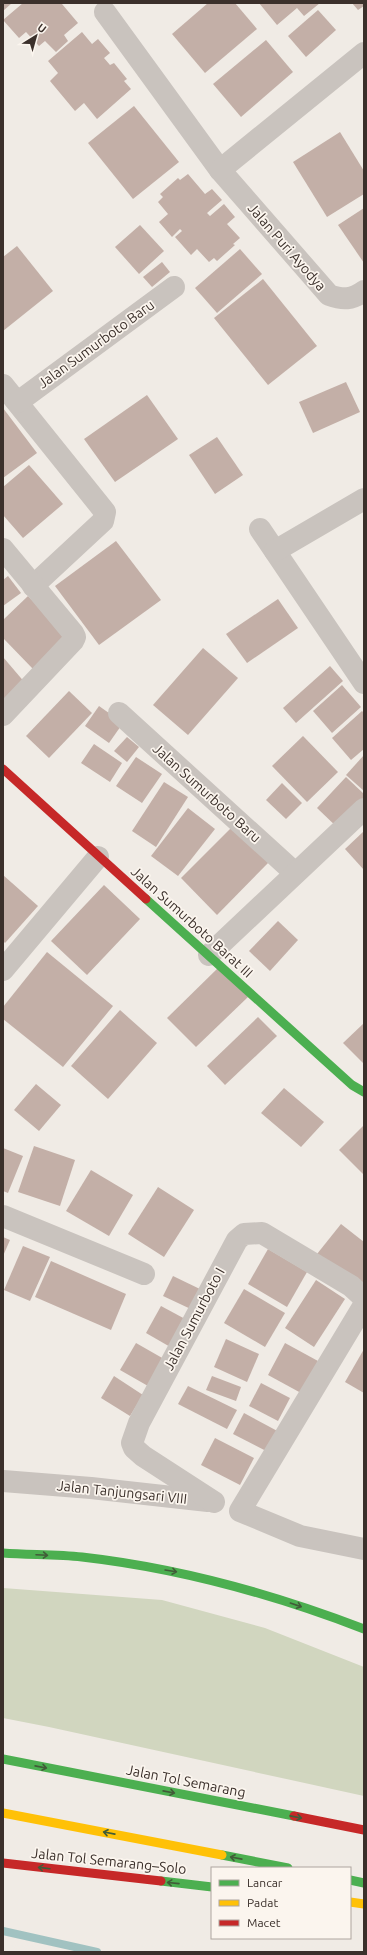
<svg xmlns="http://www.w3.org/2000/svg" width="367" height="1955" viewBox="0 0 367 1955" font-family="Ubuntu,sans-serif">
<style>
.green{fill:#d1d6bf}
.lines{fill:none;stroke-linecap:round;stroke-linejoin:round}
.stream{stroke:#a1c2c1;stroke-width:8}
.building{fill:#c3afa7}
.street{stroke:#c9c3be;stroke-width:22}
.fast{stroke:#4caf50;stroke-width:9}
.slow{stroke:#ffc107;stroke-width:9}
.jam{stroke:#c62828;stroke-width:9}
.oneway{stroke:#415c38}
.labels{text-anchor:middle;stroke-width:3.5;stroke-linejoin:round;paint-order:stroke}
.street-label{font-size:14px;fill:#3b302b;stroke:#fbf5ee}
</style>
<rect width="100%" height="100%" fill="#f0ebe5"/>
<polygon class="green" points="3,1588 162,1600 265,1628 364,1667 364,1796 49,1727 3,1718"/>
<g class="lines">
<polyline class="stream" points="3,1931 97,1952"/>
</g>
<g class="building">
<polygon points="3,3 12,3 3,11"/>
<polygon points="23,3 64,3 62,4 78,23 64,35 68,41 56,52 45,41 39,46 26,32 19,38 3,20"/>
<polygon points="208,3 235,3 257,29 205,73 172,34"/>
<polygon points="259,3 320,3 304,16 297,8 277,25"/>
<polygon points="352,3 364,3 364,6 358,10"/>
<polygon points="318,10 336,30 306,57 288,36"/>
<polygon points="82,32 92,44 98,39 110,53 104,58 110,65 114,63 127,79 124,81 131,89 97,119 84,103 75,111 50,81 58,73 48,61"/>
<polygon points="266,40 293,72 241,117 213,84"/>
<polygon points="134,106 179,162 133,199 88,143"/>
<polygon points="340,132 364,171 364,194 327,217 293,162"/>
<polygon points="188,174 205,194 212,189 222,200 207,213 210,216 224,204 235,217 227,224 240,238 233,244 235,245 217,261 214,258 209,262 197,249 191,255 175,237 182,231 180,229 172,237 159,222 168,214 158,202 163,197 160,194 178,178 180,180"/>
<polygon points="364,208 364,263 338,225"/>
<polygon points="140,225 164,251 139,274 115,247"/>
<polygon points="17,246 53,291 3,331 3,257"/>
<polygon points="240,249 262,274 217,313 195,288"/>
<polygon points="162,262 170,272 152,287 143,277"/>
<polygon points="263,279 317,346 268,385 214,318"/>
<polygon points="346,382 360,412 313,433 299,402"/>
<polygon points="147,395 178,439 115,482 84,439"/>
<polygon points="3,408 37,453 3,478"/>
<polygon points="217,437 243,475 215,494 189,455"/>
<polygon points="29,465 63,504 23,538 3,515 3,487"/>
<polygon points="116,541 161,600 99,645 55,586"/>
<polygon points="8,576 21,593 3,606 3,580"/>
<polygon points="28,596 66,636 33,669 3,638 3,620"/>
<polygon points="278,599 298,628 247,663 226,634"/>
<polygon points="203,648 238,678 188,735 153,705"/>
<polygon points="3,657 26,684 3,703"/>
<polygon points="330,666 343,681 296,723 283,708"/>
<polygon points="342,685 361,707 332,733 313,711"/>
<polygon points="69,691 92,713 49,758 26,736"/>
<polygon points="99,706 123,723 109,743 85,726"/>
<polygon points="362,711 364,713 364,749 351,760 332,738"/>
<polygon points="303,736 338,772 307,802 272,766"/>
<polygon points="127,737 139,747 127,762 114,751"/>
<polygon points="94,744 122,763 110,782 81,763"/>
<polygon points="364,755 364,791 346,775"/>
<polygon points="136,757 162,774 142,803 116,786"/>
<polygon points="346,777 364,794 364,804 340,830 317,808"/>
<polygon points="164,782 188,797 156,847 132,831"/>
<polygon points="282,783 302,803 286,819 266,800"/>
<polygon points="188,808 215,829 178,876 151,856"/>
<polygon points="234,825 270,861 217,915 181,878"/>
<polygon points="364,831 364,870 345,849"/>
<polygon points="3,875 38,906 5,943 3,941"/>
<polygon points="104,885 140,919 87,975 51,941"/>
<polygon points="278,921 298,940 270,971 249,951"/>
<polygon points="47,952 113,1006 63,1067 3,1019 3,1007"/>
<polygon points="219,967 248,997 196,1047 167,1018"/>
<polygon points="120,1010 157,1043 108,1099 71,1066"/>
<polygon points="258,1017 277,1036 225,1085 207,1066"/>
<polygon points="364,1023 364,1064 343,1043"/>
<polygon points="36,1084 61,1105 39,1131 14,1110"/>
<polygon points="284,1088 324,1122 301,1147 261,1113"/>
<polygon points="364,1125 364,1175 339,1150"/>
<polygon points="34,1146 75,1160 60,1206 18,1192"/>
<polygon points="3,1148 23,1156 8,1193 3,1191"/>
<polygon points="91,1170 133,1195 109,1236 66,1211"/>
<polygon points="158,1187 194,1210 164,1257 128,1234"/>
<polygon points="341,1224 364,1242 364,1292 317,1254"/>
<polygon points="3,1237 10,1240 3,1256"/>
<polygon points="23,1246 50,1257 30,1301 4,1290"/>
<polygon points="268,1249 307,1272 287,1307 248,1284"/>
<polygon points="51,1261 126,1294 111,1330 35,1297"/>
<polygon points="173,1276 204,1291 195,1311 163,1296"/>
<polygon points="316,1280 345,1299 314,1347 285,1328"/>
<polygon points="244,1289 285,1313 265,1347 224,1323"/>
<polygon points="161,1306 187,1320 172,1348 146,1333"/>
<polygon points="226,1339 259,1354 247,1382 214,1367"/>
<polygon points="136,1343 164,1359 148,1386 120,1370"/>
<polygon points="285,1343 318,1361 301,1393 268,1375"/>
<polygon points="364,1349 364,1393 345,1382"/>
<polygon points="114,1376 143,1395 130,1416 101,1398"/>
<polygon points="212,1376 241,1387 236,1401 206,1390"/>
<polygon points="261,1383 290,1398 278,1421 249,1406"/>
<polygon points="188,1386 237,1410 227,1429 178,1404"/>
<polygon points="244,1413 283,1434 272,1454 233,1434"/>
<polygon points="215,1438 254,1458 240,1485 201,1465"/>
</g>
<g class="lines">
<g class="street">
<path d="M 105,12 L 220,170 L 329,295 C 343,300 352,300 364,291"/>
<polyline points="220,170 364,53"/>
<polyline points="3,385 105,512 103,521 33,586"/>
<polyline points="18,402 174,287"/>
<polyline points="260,529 364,683"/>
<polyline points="3,549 73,633 75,637 73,641 3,715"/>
<polyline points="275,551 364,499"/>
<polyline points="119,713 295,873"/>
<polyline points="209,955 364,809"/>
<polyline points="3,970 98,857"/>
<polyline points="3,1216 144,1274"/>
<polyline points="364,1305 240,1511 300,1536 364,1549"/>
<polyline points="3,1481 91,1488 208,1501"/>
<polyline points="214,1502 143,1456 134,1448 132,1443 139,1423 237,1240 244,1234 262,1233 351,1286 362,1296 364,1301"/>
</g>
<g class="fast">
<polyline points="146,899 352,1085 364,1092"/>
<path d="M 3,1553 C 29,1555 56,1554 82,1557 C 179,1568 273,1594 364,1629"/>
<polyline points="3,1759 294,1816"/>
<polyline points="222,1855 288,1868"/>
<polyline points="350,1880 364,1883"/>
<polyline points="161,1881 212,1887"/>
</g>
<g class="slow">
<polyline points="3,1813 222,1855"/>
<polyline points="350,1902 364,1904"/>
</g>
<g class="jam">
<polyline points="3,769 146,899"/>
<polyline points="294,1816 364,1830"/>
<polyline points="3,1863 161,1881"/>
</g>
</g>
<defs><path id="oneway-shaft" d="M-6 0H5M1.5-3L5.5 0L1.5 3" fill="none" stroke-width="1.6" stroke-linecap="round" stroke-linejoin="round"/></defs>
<g class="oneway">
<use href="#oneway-shaft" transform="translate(42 1555) rotate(3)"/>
<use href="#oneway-shaft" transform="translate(171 1571) rotate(9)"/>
<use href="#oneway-shaft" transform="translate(296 1605) rotate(19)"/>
<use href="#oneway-shaft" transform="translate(41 1767) rotate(11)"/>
<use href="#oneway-shaft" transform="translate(169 1792) rotate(11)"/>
<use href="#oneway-shaft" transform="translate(296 1817) rotate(11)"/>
<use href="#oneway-shaft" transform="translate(109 1833) rotate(-169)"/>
<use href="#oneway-shaft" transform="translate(236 1858) rotate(-169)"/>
<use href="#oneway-shaft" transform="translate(44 1868) rotate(-173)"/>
<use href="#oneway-shaft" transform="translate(173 1883) rotate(-174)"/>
</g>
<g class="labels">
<g class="street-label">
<text transform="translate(287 247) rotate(49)" y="5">Jalan Puri Ayodya</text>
<text transform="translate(96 344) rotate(-36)" y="5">Jalan Sumurboto Baru</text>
<text transform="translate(207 793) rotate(42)" y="5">Jalan Sumurboto Baru</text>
<text transform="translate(192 922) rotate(42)" y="5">Jalan Sumurboto Barat III</text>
<text transform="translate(194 1319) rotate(-62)" y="5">Jalan Sumurboto I</text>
<text transform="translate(122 1492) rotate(6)" y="5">Jalan Tanjungsari VIII</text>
<text transform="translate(186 1781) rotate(11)" y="5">Jalan Tol Semarang</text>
<text transform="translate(109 1861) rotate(6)" y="5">Jalan Tol Semarang–Solo</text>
</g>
</g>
<rect width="367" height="1955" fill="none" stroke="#3b302b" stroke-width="8"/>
<rect x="211" y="1867" width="140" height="72" fill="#fbf5ee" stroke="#aea6a0"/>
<rect x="219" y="1880" width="20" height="6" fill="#4caf50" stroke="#aea6a0"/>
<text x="247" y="1887" font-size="12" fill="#3b302b">Lancar</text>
<rect x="219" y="1900" width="20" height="6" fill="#ffc107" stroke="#aea6a0"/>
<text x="247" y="1907" font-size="12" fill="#3b302b">Padat</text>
<rect x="219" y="1920" width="20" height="6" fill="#c62828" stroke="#aea6a0"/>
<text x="247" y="1927" font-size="12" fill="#3b302b">Macet</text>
<g transform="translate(36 36) rotate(37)" stroke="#fbf5ee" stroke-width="3" paint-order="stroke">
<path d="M0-3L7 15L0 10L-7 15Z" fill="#3b302b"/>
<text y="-6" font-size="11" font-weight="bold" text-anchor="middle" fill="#3b302b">U</text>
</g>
</svg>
